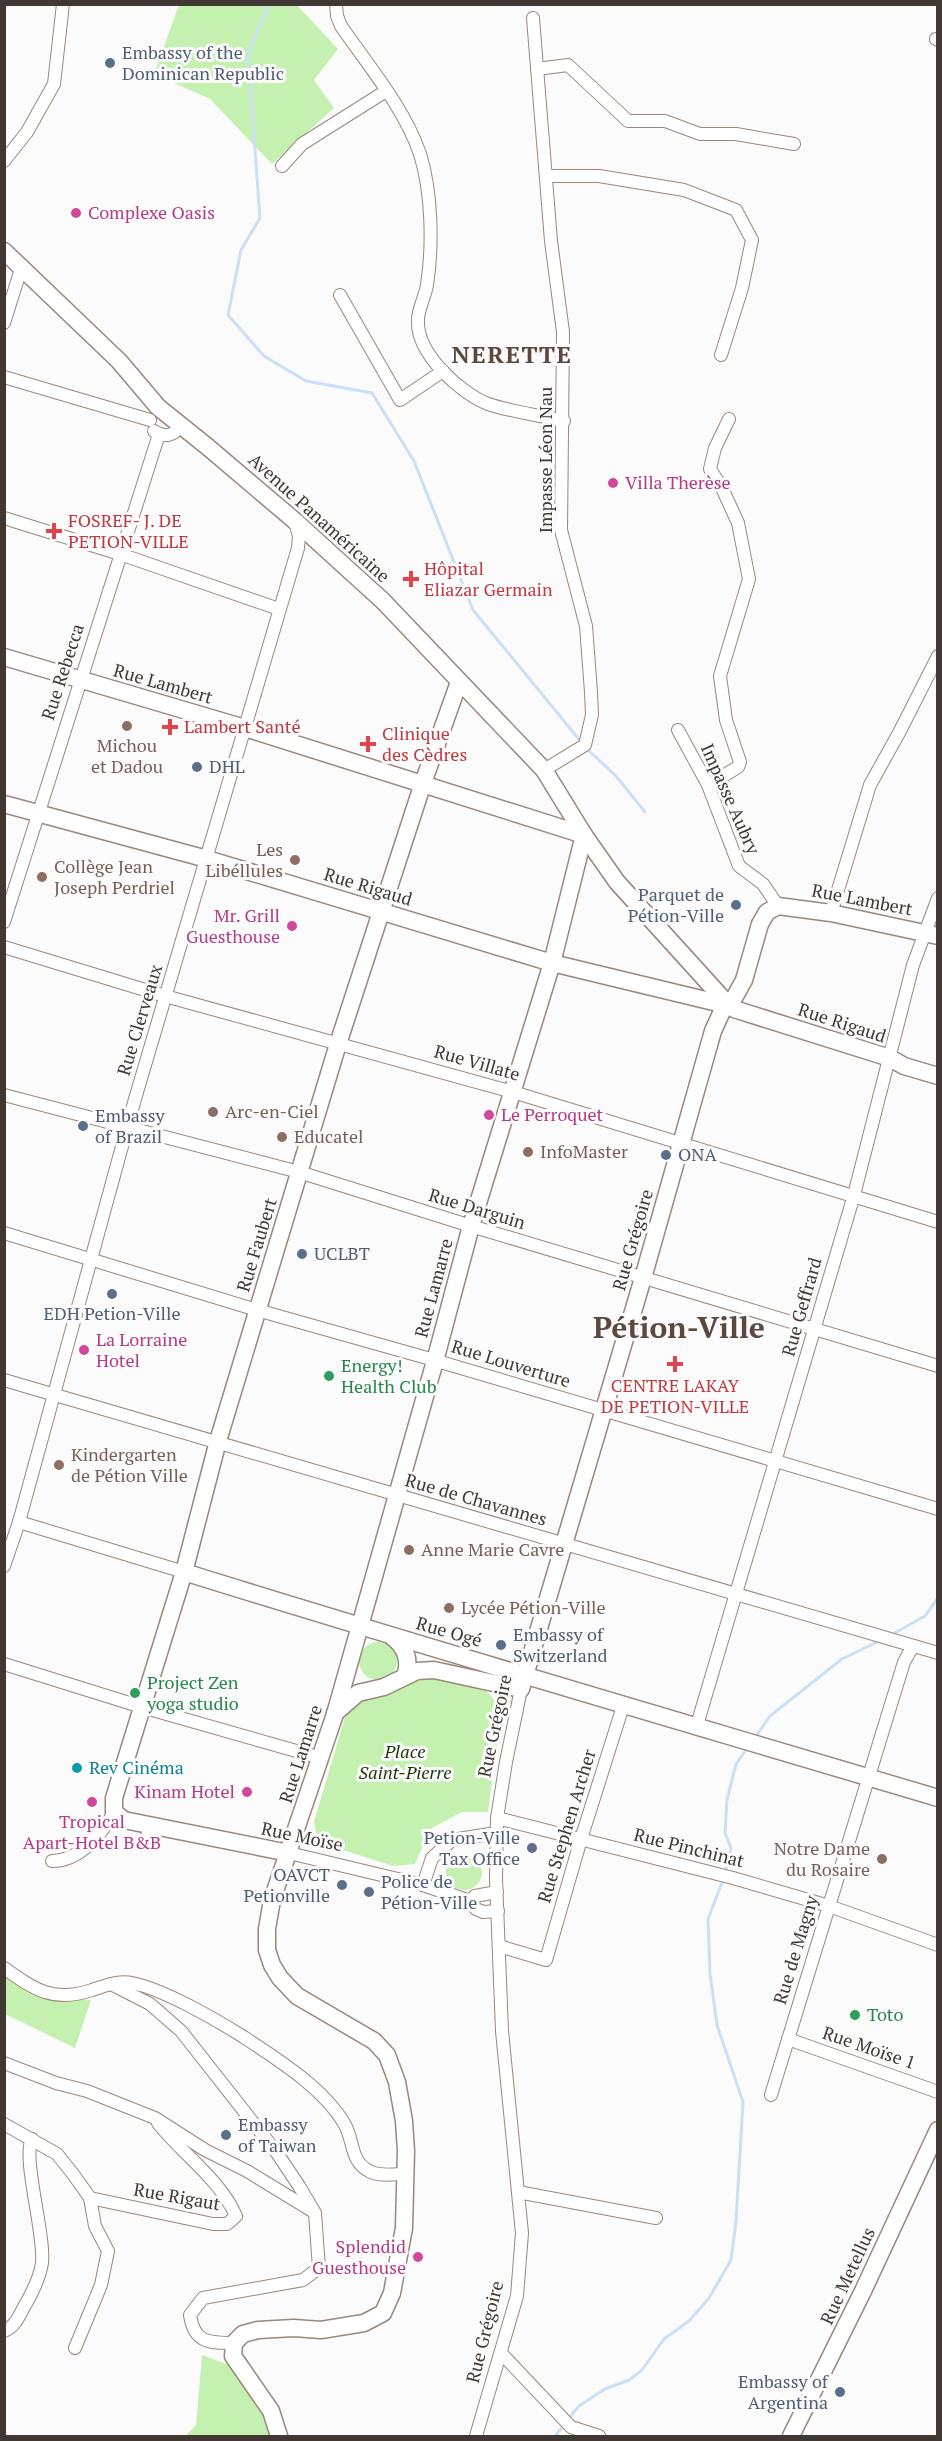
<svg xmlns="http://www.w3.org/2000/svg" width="942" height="2441" viewBox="0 0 942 2441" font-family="'PT Serif',serif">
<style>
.green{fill:#c5f1b0}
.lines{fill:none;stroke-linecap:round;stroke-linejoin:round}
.stream{stroke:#c9e0f7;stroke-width:3}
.street-casing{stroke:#9c8679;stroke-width:14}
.secondary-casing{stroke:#9c8679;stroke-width:19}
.street{stroke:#fff;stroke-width:12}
.secondary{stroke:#fff;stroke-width:16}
.service-dot{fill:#5c6f8a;stroke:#fbfbfb;stroke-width:2}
.hotel-dot{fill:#d1479c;stroke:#fbfbfb;stroke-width:2}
.health-dot{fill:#e0444e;stroke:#fbfbfb;stroke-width:2}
.education-dot{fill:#8d6e63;stroke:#fbfbfb;stroke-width:2}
.leisure-dot{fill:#2e9e5b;stroke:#fbfbfb;stroke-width:2}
.culture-dot{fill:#0f9aa8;stroke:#fbfbfb;stroke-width:2}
.labels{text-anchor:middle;stroke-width:6;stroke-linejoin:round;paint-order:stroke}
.service-label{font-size:18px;fill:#4e5e75;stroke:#fbfbfb;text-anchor:start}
.hotel-label{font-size:18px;fill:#b23c85;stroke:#fbfbfb;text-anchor:start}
.street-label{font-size:18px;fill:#423833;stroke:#fbfbfb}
.health-label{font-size:18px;fill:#be3a42;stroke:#fbfbfb;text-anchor:start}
.education-label{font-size:18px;fill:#785e54;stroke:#fbfbfb;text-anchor:start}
.leisure-label{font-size:18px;fill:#27864d;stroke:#fbfbfb;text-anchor:start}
.park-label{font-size:18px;font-style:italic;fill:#1d380a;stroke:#fbfbfb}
.culture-label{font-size:18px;fill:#0d838f;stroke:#fbfbfb;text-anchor:start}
.district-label{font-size:24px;font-weight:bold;letter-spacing:1.5px;fill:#5c483c;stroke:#fbfbfb}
.town-label{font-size:30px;font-weight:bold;fill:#5c483c;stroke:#fbfbfb}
</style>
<rect width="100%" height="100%" fill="#fbfbfb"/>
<g class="green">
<polygon points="179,5 297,5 338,49 314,80 334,108 272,164 210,99 154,74"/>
<circle cx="378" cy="1661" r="19"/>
<path d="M 413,1677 C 429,1677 473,1682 485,1690 C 493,1696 497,1706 501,1714 L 488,1812 L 462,1812 L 430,1829 L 415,1864 L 393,1866 L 318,1842 L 314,1822 L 345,1717 L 362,1697 C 385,1696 397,1694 413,1677 Z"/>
<circle cx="464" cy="1872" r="18"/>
<polygon points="4,1973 68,2000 91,2000 75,2048 5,2014"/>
<polygon points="202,2355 259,2376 287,2436 185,2436 196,2425"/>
</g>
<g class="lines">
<g class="stream">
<polyline points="269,4 248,54 260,218 241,250 228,315 264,356 306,381 372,393 414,461 473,610 582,743"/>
<polyline points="586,748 616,776 645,812"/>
<polyline points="891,1635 925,1616 938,1598"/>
<polyline points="754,1739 770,1716 842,1659 879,1641"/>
<polyline points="725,1874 731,1848 725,1833 727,1800 736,1764 748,1747"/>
<polyline points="569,2418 579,2406 605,2389 629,2380 642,2370 664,2339 689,2321 709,2298 731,2260 736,2221 743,2102 717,2025 710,1974 708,1919 723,1880"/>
<polyline points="555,2436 565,2424"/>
</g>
<g class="street-casing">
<g id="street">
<path d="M 336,4 L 337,16 L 341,26 C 368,65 405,109 420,154 C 432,192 433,246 427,285 C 425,297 418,309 418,320 C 416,353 460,393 488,404 C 512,412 539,415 564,421"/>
<polyline points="533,18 551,241 563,332 561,530 586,626 591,692 592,715 585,745 544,770"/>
<polyline points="936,39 938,40"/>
<polyline points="537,69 568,65 628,121 665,121 700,134 736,134 794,144"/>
<polyline points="4,161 27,132 54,84 63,4"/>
<polyline points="282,166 302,144 386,91"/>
<polyline points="546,176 599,176 684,190 736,210 752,240 742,288 721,355"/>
<polyline points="340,295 400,400 443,371"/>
<polyline points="4,323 22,266"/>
<polyline points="4,377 150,420"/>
<path d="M 154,431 C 164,438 174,436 180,426"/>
<polyline points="4,518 120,554 279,609"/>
<polyline points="678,730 708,785 739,866 763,884 778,906"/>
<polyline points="708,785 738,767 740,762 726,720 720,676 749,579 738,523 722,488 710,469 715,448 729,419"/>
<polyline points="831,913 870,785 900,731 938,656"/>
<polyline points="4,922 159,434"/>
<polyline points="4,947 165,996 513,1092 938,1222"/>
<polyline points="4,1095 299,1172 471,1226 938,1366"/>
<polyline points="4,1233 257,1310 427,1358 938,1509"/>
<polyline points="4,1380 938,1653"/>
<polyline points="19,1522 184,1572"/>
<polyline points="4,1566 19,1522 135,1099 298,548 299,536 295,522"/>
<polyline points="4,1664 142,1707 321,1758"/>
<polyline points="697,1725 854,1195 913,965 938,898"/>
<polyline points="497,1818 733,1878 829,1906 938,1945"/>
<polyline points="144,1844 151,1825"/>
<polyline points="289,1853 423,1885 470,1901 476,1909 483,1912 498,1911"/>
<path d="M 52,1861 C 80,1861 102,1834 114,1812"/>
<polyline points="423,1885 432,1858 452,1840 496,1833"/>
<polyline points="470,1901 475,1896 497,1892"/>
<polyline points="499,1946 546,1960 581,1839 624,1703"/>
<path d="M 4,1968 C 35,1990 54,2003 92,1990 C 105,1986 118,1980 132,1983 C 163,1989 215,2019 242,2036 C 276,2058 325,2089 345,2125 C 354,2141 350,2161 369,2171 C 379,2177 395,2174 405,2174"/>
<path d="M 111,1984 L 150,2004 L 181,2031 L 277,2153 L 299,2186 L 315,2213 L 319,2268 L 303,2280 L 203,2298 L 190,2315 C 194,2343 209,2343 234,2343"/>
<polyline points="788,2039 938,2092"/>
<polyline points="4,2063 56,2083 87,2091 155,2118 205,2150 247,2171 314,2212"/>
<polyline points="771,2095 904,1662 913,1646"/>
<polyline points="4,2124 57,2154 73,2174 90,2198 95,2226 108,2251 101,2285 75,2348"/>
<polyline points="518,2192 656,2218"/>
<path d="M 90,2198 L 213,2224 L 227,2224 L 236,2216 C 219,2178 183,2155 158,2123"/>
<path d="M 4,2331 C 15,2327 19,2316 24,2307 C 31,2295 40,2277 42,2263 C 45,2233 22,2158 32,2139"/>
<polyline points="501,2353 571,2427 599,2436"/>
<polyline points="476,2436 517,2296 522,2233 502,2031 496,1879 497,1818 506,1762 521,1689"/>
</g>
</g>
<g class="secondary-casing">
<g id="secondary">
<polyline points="4,251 119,361 158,407 209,448 295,521 383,601 544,770 584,835 617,882 724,1000"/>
<polyline points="4,657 245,728 584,835"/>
<polyline points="4,804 207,859 552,963 722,1004"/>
<polyline points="733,1000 744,980 760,924 767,912 778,906 831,913 938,936"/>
<polyline points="734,1009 890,1058 904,1066 938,1076"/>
<path d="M 184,1572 C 434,1650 686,1723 938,1798"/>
<path d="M 391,1636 C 405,1646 411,1659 405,1676"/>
<polyline points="335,1713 358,1693 384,1687 417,1671 434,1670 521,1689 643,1278 713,1031 723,1009"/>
<polyline points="289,1853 124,1820 114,1812 114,1798 184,1572 218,1441 338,1044 423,783 459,682"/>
<polyline points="279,2436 271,2411 233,2356 234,2343 243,2334 258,2330 294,2328 321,2330 364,2323 383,2313 392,2293 404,2228 406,2151 404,2121 397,2082 387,2055 374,2041 297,1996 280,1978 272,1965 267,1950 267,1929 272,1900 335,1714 435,1361 471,1226 552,963 584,835"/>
<polyline points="791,2436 863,2291 938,2130"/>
</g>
</g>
<use href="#street" class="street"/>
<use href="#secondary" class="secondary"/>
</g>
<g class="service-dot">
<circle cx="110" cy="63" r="6"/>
<circle cx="197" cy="767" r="6"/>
<circle cx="736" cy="905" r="6"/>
<circle cx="83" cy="1126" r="6"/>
<circle cx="666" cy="1155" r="6"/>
<circle cx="302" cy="1254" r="6"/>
<circle cx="112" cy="1294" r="6"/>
<circle cx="501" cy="1645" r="6"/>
<circle cx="532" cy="1848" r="6"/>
<circle cx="342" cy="1885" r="6"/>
<circle cx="369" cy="1892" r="6"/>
<circle cx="226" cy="2135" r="6"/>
<circle cx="840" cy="2392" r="6"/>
</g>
<g class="hotel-dot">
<circle cx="76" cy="213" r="6"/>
<circle cx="613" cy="483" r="6"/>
<circle cx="292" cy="926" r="6"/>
<circle cx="489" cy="1115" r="6"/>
<circle cx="84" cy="1350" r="6"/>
<circle cx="247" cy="1792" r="6"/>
<circle cx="92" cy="1802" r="6"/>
<circle cx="418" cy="2257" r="6"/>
</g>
<g class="health-dot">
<path d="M51 522h6v6h6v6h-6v6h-6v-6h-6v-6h6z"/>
<path d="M408 570h6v6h6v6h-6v6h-6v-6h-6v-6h6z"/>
<path d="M167 718h6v6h6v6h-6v6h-6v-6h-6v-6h6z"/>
<path d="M365 735h6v6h6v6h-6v6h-6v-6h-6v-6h6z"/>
<path d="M672 1355h6v6h6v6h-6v6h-6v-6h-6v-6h6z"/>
</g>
<g class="education-dot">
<circle cx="127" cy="726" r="6"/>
<circle cx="295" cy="860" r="6"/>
<circle cx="42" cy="877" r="6"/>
<circle cx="213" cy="1112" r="6"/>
<circle cx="282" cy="1137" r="6"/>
<circle cx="528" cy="1152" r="6"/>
<circle cx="59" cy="1465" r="6"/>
<circle cx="409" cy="1550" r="6"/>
<circle cx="449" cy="1608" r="6"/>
<circle cx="882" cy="1859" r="6"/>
</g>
<g class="leisure-dot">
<circle cx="329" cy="1376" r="6"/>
<circle cx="135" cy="1693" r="6"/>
<circle cx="855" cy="2015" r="6"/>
</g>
<circle class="culture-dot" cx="77" cy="1768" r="6"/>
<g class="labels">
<g class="service-label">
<text x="122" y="59">Embassy of the<tspan x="122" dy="21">Dominican Republic</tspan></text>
<text x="209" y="773">DHL</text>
<text x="724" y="901" text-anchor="end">Parquet de<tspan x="724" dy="21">Pétion-Ville</tspan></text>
<text x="95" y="1122">Embassy<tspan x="95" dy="21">of Brazil</tspan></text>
<text x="678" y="1161">ONA</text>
<text x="314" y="1260">UCLBT</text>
<text x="112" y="1320" text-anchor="middle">EDH Petion-Ville</text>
<text x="513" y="1641">Embassy of<tspan x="513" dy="21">Switzerland</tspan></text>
<text x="520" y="1844" text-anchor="end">Petion-Ville<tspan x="520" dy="21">Tax Office</tspan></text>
<text x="330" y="1881" text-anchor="end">OAVCT<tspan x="330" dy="21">Petionville</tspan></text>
<text x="381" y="1888">Police de<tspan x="381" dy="21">Pétion-Ville</tspan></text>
<text x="238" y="2131">Embassy<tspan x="238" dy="21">of Taiwan</tspan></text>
<text x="828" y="2388" text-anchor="end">Embassy of<tspan x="828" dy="21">Argentina</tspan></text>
</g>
<g class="hotel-label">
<text x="88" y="219">Complexe Oasis</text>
<text x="625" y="489">Villa Therèse</text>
<text x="280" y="922" text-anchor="end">Mr. Grill<tspan x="280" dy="21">Guesthouse</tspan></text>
<text x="501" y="1121">Le Perroquet</text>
<text x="96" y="1346">La Lorraine<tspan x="96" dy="21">Hotel</tspan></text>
<text x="235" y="1798" text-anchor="end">Kinam Hotel</text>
<text x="92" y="1828" text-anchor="middle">Tropical<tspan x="92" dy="21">Apart-Hotel B&amp;B</tspan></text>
<text x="406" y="2253" text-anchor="end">Splendid<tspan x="406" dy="21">Guesthouse</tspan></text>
</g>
<g class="street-label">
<text transform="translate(546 460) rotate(-90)" y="6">Impasse Léon Nau</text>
<text transform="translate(319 518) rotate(42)" y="6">Avenue Panaméricaine</text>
<text transform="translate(63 672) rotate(-72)" y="6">Rue Rebecca</text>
<text transform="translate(163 684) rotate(16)" y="6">Rue Lambert</text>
<text transform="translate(730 799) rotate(66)" y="6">Impasse Aubry</text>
<text transform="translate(368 887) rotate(17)" y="6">Rue Rigaud</text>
<text transform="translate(862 900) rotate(11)" y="6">Rue Lambert</text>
<text transform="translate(140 1020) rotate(-73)" y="6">Rue Clerveaux</text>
<text transform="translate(842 1023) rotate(18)" y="6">Rue Rigaud</text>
<text transform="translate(477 1063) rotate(16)" y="6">Rue Villate</text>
<text transform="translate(477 1209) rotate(17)" y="6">Rue Darguin</text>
<text transform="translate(633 1240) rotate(-74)" y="6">Rue Grégoire</text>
<text transform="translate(257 1245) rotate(-73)" y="6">Rue Faubert</text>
<text transform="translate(434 1288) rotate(-75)" y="6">Rue Lamarre</text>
<text transform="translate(802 1307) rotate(-74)" y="6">Rue Geffrard</text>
<text transform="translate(511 1364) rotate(17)" y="6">Rue Louverture</text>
<text transform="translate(476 1500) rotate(16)" y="6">Rue de Chavannes</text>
<text transform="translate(449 1632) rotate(16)" y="6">Rue Ogé</text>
<text transform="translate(495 1726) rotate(-78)" y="6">Rue Grégoire</text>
<text transform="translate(301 1754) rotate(-72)" y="6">Rue Lamarre</text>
<text transform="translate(567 1826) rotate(-73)" y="6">Rue Stephen Archer</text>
<text transform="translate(302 1837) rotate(12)" y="6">Rue Moïse</text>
<text transform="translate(689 1848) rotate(14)" y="6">Rue Pinchinat</text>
<text transform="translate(796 1950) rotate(-73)" y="6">Rue de Magny</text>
<text transform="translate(869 2048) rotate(19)" y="6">Rue Moïse 1</text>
<text transform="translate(177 2197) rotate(10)" y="6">Rue Rigaut</text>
<text transform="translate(848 2276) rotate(-65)" y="6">Rue Metellus</text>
<text transform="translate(485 2332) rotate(-76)" y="6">Rue Grégoire</text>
</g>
<g class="health-label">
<text x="68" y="527">FOSREF- J. DE<tspan x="68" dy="21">PETION-VILLE</tspan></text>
<text x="424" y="575">Hôpital<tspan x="424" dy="21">Eliazar Germain</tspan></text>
<text x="184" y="733">Lambert Santé</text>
<text x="382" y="740">Clinique<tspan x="382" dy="21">des Cèdres</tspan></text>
<text x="675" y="1392" text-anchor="middle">CENTRE LAKAY<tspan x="675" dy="21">DE PETION-VILLE</tspan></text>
</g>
<g class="education-label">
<text x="127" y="752" text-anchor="middle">Michou<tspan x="127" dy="21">et Dadou</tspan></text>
<text x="283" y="856" text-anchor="end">Les<tspan x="283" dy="21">Libéllules</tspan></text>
<text x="54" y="873">Collège Jean<tspan x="54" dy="21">Joseph Perdriel</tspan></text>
<text x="225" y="1118">Arc-en-Ciel</text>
<text x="294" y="1143">Educatel</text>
<text x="540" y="1158">InfoMaster</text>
<text x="71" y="1461">Kindergarten<tspan x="71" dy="21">de Pétion Ville</tspan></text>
<text x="421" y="1556">Anne Marie Cavre</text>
<text x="461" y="1614">Lycée Pétion-Ville</text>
<text x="870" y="1855" text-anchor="end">Notre Dame<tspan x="870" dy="21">du Rosaire</tspan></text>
</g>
<g class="leisure-label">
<text x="341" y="1372">Energy!<tspan x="341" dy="21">Health Club</tspan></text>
<text x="147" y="1689">Project Zen<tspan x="147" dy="21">yoga studio</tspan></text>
<text x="867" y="2021">Toto</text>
</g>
<g class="park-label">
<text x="405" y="1758">Place<tspan x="405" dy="21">Saint-Pierre</tspan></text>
</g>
<g class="culture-label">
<text x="89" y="1774">Rev Cinéma</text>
</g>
<g class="district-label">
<text x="512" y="363">NERETTE</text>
</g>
<g class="town-label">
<text x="679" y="1338">Pétion-Ville</text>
</g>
</g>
<rect width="942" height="2441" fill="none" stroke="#423833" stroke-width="12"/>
</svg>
